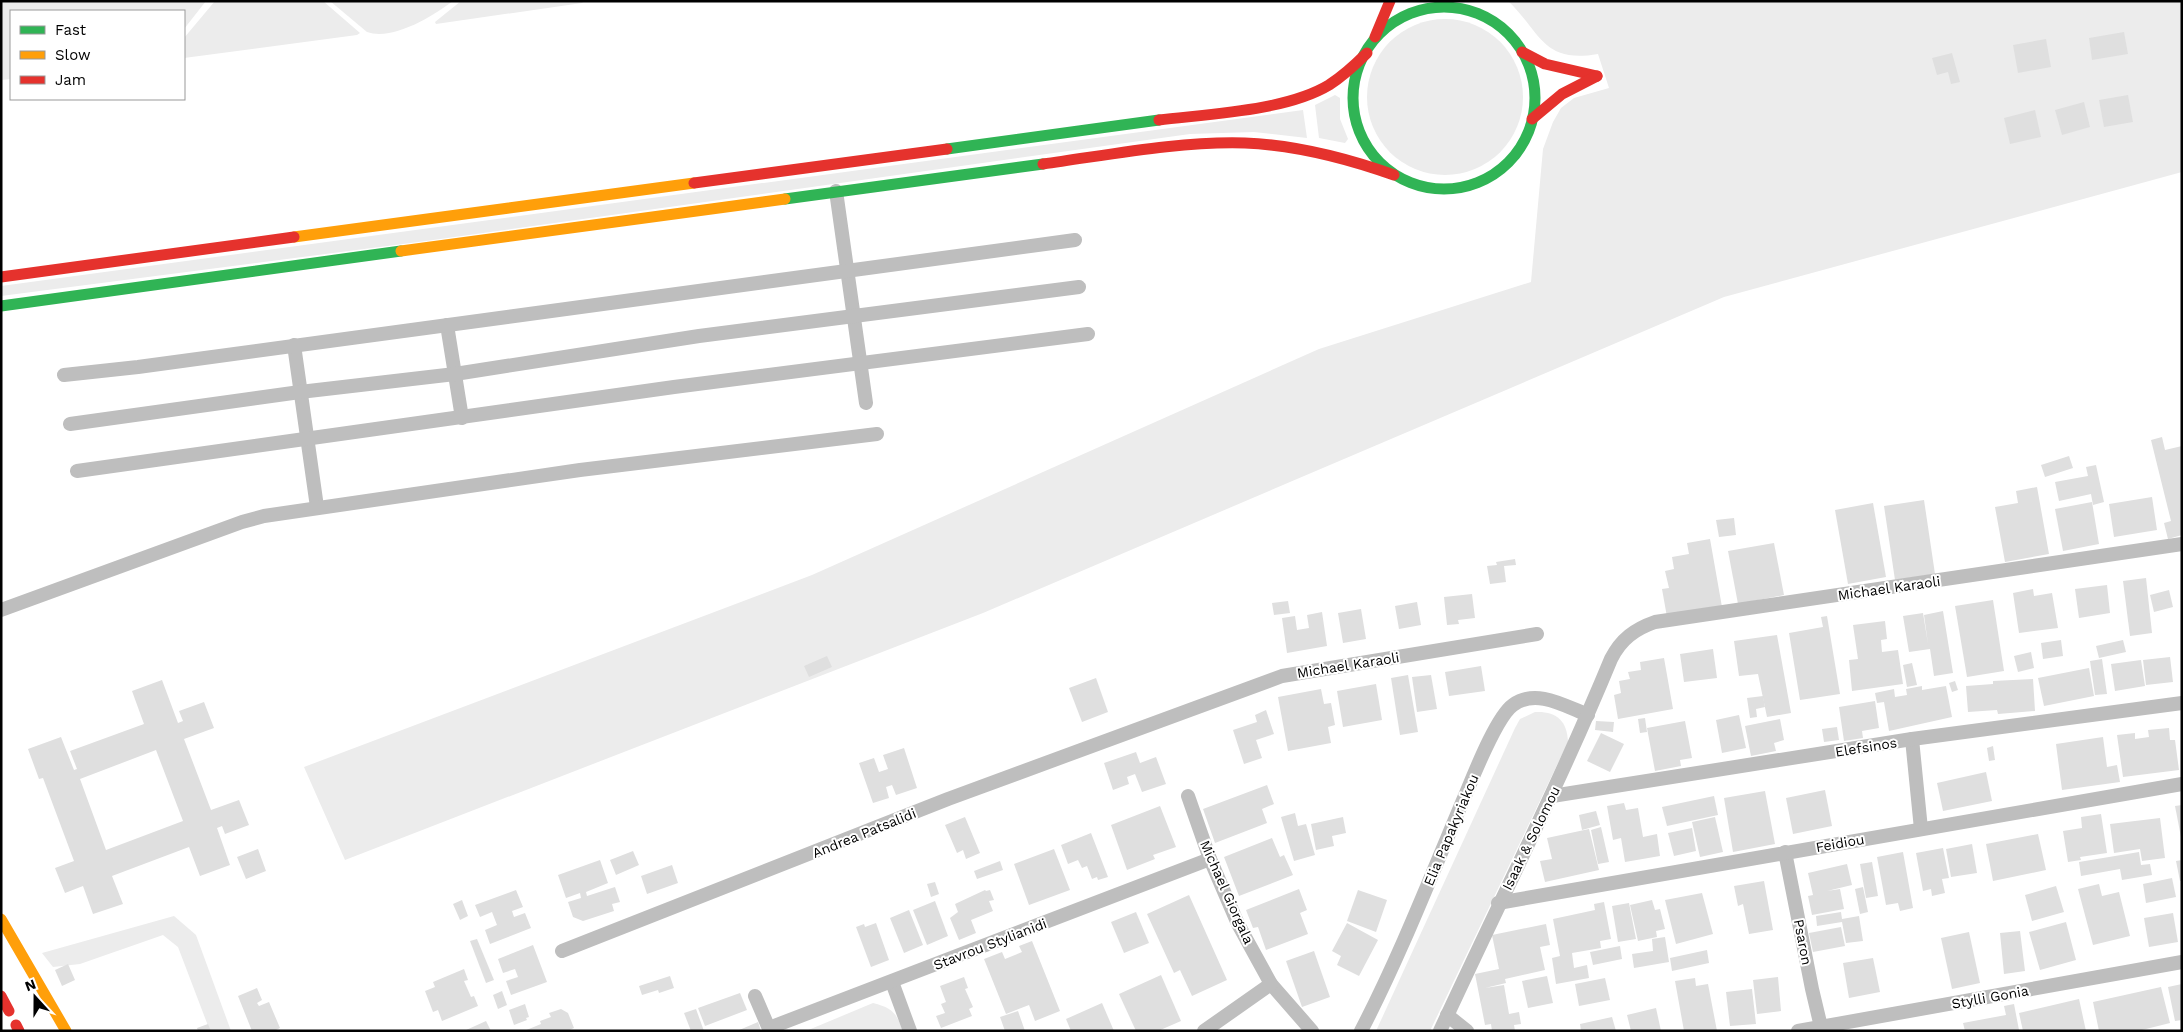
<svg xmlns="http://www.w3.org/2000/svg" width="2183" height="1032" viewBox="0 0 2183 1032" font-family="'Work Sans',sans-serif">
<style>
.green{fill:#ececec}
.building{fill:#dfdfdf;fill-rule:evenodd}
.lines{fill:none;stroke-linecap:round;stroke-linejoin:round}
.street{stroke:#bebebe;stroke-width:14}
.fast{stroke:#30b455;stroke-width:11}
.slow{stroke:#ff9f0a;stroke-width:11}
.jam{stroke:#e5322d;stroke-width:11}
.labels{text-anchor:middle;stroke-width:4;stroke-linejoin:round;paint-order:stroke}
.street-label{font-size:14px;fill:#000;stroke:#fff}
</style>
<rect width="100%" height="100%" fill="#fff"/>
<g class="green">
<polygon points="1,1 206,1 184,29 184,11 11,11 11,79 1,80"/>
<polygon points="215,1 323,1 360,33 357,35 184,58 184,38"/>
<path d="M 330,1 L 453,1 C 433,16 393,41 367,32 Z"/>
<polygon points="461,1 584,1 582,3 436,24 435,22"/>
<path d="M 1508,1 L 2182,1 L 2182,172 L 1724,297 L 983,613 L 345,860 L 304,767 L 812,575 L 1319,349 L 1531,282 L 1543,149 L 1553,122 L 1561,108 L 1574,98 L 1609,88 L 1598,54 C 1542,64 1541,32 1508,1 Z"/>
<circle cx="1445" cy="97" r="78"/>
<polygon points="1335,95 1340,98 1340,119 1348,139 1345,143 1319,138 1315,105"/>
<polygon points="1303,110 1307,138 1254,132 1190,134 426,241 1,296 1,286"/>
<path d="M 1535,712 C 1556,711 1567,720 1568,742 L 1430,1031 L 1376,1031 L 1515,728 L 1520,719 Z"/>
<polygon points="174,916 196,935 231,1031 210,1031 178,947 163,935 80,964 53,967 42,953"/>
<path d="M 873,1003 C 892,1008 896,1012 903,1031 L 806,1031 Z"/>
</g>
<g class="building">
<polygon points="2124,32 2128,54 2092,60 2089,38"/>
<polygon points="2046,39 2051,67 2018,73 2013,45"/>
<polygon points="1952,53 1960,82 1951,84 1948,72 1937,75 1932,58"/>
<polygon points="2128,95 2133,122 2104,127 2099,100"/>
<polygon points="2084,102 2090,127 2062,135 2055,110"/>
<polygon points="2035,110 2041,137 2010,144 2004,118"/>
<polygon points="2162,437 2165,450 2182,446 2182,535 2168,539 2164,523 2171,521 2151,440"/>
<polygon points="2069,456 2073,468 2045,477 2041,465"/>
<polygon points="2096,465 2104,502 2093,505 2091,494 2059,501 2055,482 2088,476 2086,467"/>
<polygon points="2037,487 2049,554 2005,562 1995,507 2018,503 2016,491"/>
<polygon points="2152,497 2157,530 2114,537 2109,504"/>
<polygon points="1924,500 1935,574 1895,580 1884,506"/>
<polygon points="2092,502 2099,544 2063,551 2055,509"/>
<polygon points="1873,503 1886,577 1848,584 1835,510"/>
<polygon points="1734,518 1736,535 1719,537 1716,520"/>
<polygon points="1710,539 1722,607 1667,617 1662,589 1669,588 1665,571 1674,569 1672,557 1689,554 1687,543"/>
<polygon points="1774,543 1784,595 1738,604 1728,551"/>
<polygon points="1515,559 1516,565 1504,566 1506,582 1490,584 1487,566 1497,565 1496,562"/>
<polygon points="2146,578 2152,633 2130,636 2123,581"/>
<polygon points="2107,585 2110,613 2079,618 2075,589"/>
<polygon points="2033,589 2034,596 2052,593 2058,628 2019,633 2013,593"/>
<polygon points="2169,590 2173,607 2154,612 2150,595"/>
<polygon points="1472,594 1475,618 1458,620 1459,624 1447,625 1444,597"/>
<polygon points="1993,600 2004,671 1967,677 1955,606"/>
<polygon points="1288,601 1290,613 1274,615 1272,603"/>
<polygon points="1417,602 1421,625 1399,629 1395,606"/>
<polygon points="1361,609 1366,639 1343,643 1338,613"/>
<polygon points="1943,611 1953,673 1934,676 1930,649 1909,652 1903,616 1923,613 1928,644 1924,615"/>
<polygon points="1322,612 1327,646 1287,653 1282,618 1295,616 1297,630 1309,628 1307,615"/>
<polygon points="1827,616 1840,694 1800,700 1789,633 1823,627 1821,617"/>
<polygon points="1885,621 1887,639 1881,640 1882,652 1898,650 1903,684 1852,691 1849,660 1858,659 1853,625"/>
<polygon points="1777,635 1791,713 1767,717 1758,674 1739,676 1734,641"/>
<polygon points="2061,640 2063,656 2043,659 2041,643"/>
<polygon points="2123,640 2126,652 2099,658 2096,646"/>
<polygon points="1713,649 1717,678 1684,682 1680,654"/>
<polygon points="2031,652 2034,668 2018,672 2014,656"/>
<polygon points="827,656 832,667 809,677 804,666"/>
<polygon points="2170,657 2173,682 2146,685 2143,660"/>
<polygon points="1664,658 1673,709 1618,719 1614,695 1621,693 1619,681 1630,679 1628,672 1641,670 1640,662"/>
<polygon points="2102,659 2107,694 2095,695 2090,661"/>
<polygon points="2141,660 2145,686 2115,691 2111,664"/>
<polygon points="1912,663 1917,685 1907,687 1903,665"/>
<polygon points="1481,666 1485,691 1449,696 1445,672"/>
<polygon points="2089,668 2094,696 2044,706 2038,678"/>
<polygon points="1408,675 1418,732 1400,735 1391,678"/>
<polygon points="1431,675 1437,709 1417,712 1412,677"/>
<polygon points="1096,678 1108,712 1082,722 1069,688"/>
<polygon points="2033,679 2035,711 1998,714 1997,710 1968,712 1966,686 1993,684 1993,681"/>
<path d="M 162,680 L 178,723 L 183,721 L 179,711 L 204,702 L 214,728 L 184,739 L 211,810 L 239,800 L 249,825 L 225,834 L 222,826 L 217,828 L 230,865 L 200,876 L 189,847 L 112,876 L 123,904 L 93,914 L 83,886 L 65,893 L 55,868 L 74,861 L 43,778 L 39,779 L 28,749 L 61,737 L 74,770 L 77,769 L 70,751 L 144,724 L 132,691 ZM 156,750 L 183,821 L 106,850 L 80,779 Z"/>
<polygon points="1955,681 1958,690 1952,692 1949,683"/>
<polygon points="1376,684 1382,720 1343,727 1337,691"/>
<polygon points="1922,686 1922,690 1946,686 1952,717 1889,731 1884,702 1877,703 1875,693 1894,689 1895,697 1907,695 1906,689"/>
<polygon points="1321,689 1324,704 1331,703 1335,725 1328,727 1331,743 1288,751 1278,697"/>
<polygon points="1763,696 1765,707 1756,709 1757,717 1750,718 1747,698"/>
<polygon points="1875,701 1879,728 1862,731 1863,738 1844,741 1839,707"/>
<polygon points="1266,710 1274,734 1256,740 1262,758 1244,764 1233,730 1257,722 1255,715"/>
<polygon points="1739,715 1746,748 1722,753 1716,720"/>
<polygon points="1645,718 1647,732 1640,733 1638,719"/>
<polygon points="1780,719 1784,740 1774,743 1776,751 1751,756 1745,726"/>
<polygon points="1596,721 1614,722 1613,732 1595,730"/>
<polygon points="1685,721 1692,758 1680,760 1681,766 1655,771 1647,728"/>
<polygon points="1837,727 1839,740 1824,742 1822,729"/>
<polygon points="2169,728 2170,740 2175,740 2179,770 2123,777 2117,735 2135,733 2135,739 2149,737 2148,730"/>
<polygon points="1601,733 1624,744 1610,772 1587,761"/>
<polygon points="2103,737 2107,767 2117,765 2120,782 2062,790 2056,744"/>
<polygon points="1993,746 1995,760 1989,761 1987,748"/>
<polygon points="904,748 917,788 896,795 892,785 886,787 889,798 873,803 859,763 874,758 879,772 888,769 883,755"/>
<polygon points="1136,752 1140,763 1156,757 1166,784 1142,792 1135,774 1127,777 1129,784 1113,790 1104,763"/>
<polygon points="1986,772 1992,801 1943,811 1937,783"/>
<polygon points="1267,785 1274,804 1262,809 1267,823 1215,843 1203,809"/>
<polygon points="1825,790 1832,826 1793,834 1786,798"/>
<polygon points="1765,791 1775,844 1733,852 1724,798"/>
<polygon points="1714,796 1718,815 1667,826 1662,807"/>
<polygon points="1624,803 1626,810 1638,808 1643,837 1657,834 1660,856 1625,862 1621,838 1613,840 1607,806"/>
<polygon points="2182,805 2182,836 2181,837 2175,806"/>
<polygon points="1160,806 1176,847 1153,855 1155,859 1127,870 1111,825"/>
<polygon points="1596,811 1600,825 1582,830 1579,815"/>
<polygon points="1295,813 1298,826 1306,824 1315,855 1294,861 1281,817"/>
<polygon points="2101,814 2107,853 2080,857 2081,860 2068,862 2063,831 2082,828 2081,817"/>
<polygon points="965,817 980,853 966,859 963,850 957,853 945,825"/>
<polygon points="1343,817 1346,833 1332,836 1334,846 1316,850 1311,824"/>
<polygon points="1715,817 1723,852 1700,857 1692,822"/>
<polygon points="2160,818 2165,858 2142,861 2140,849 2114,853 2110,824"/>
<polygon points="1601,827 1609,862 1598,864 1591,830"/>
<polygon points="1692,828 1696,851 1674,856 1668,833"/>
<polygon points="1589,829 1599,870 1545,882 1540,861 1552,859 1547,838"/>
<polygon points="1091,833 1108,877 1098,880 1097,877 1092,879 1087,866 1082,868 1078,860 1068,864 1061,845"/>
<polygon points="2038,834 2046,870 1993,881 1986,844"/>
<polygon points="1272,838 1280,857 1284,855 1293,875 1239,896 1224,857"/>
<polygon points="1972,844 1977,873 1951,877 1946,849"/>
<polygon points="1943,848 1949,878 1942,879 1945,893 1932,896 1931,889 1923,891 1916,853"/>
<polygon points="258,849 266,871 246,879 237,857"/>
<polygon points="1054,849 1070,890 1029,905 1014,864"/>
<polygon points="633,851 639,865 616,875 610,860"/>
<polygon points="1903,852 1913,908 1900,911 1898,903 1886,905 1877,857"/>
<polygon points="2139,852 2141,865 2150,864 2152,875 2122,880 2120,869 2081,876 2079,862"/>
<polygon points="600,860 608,883 586,892 587,896 615,887 620,902 612,904 614,911 583,921 573,917 568,902 581,898 580,893 566,898 558,875"/>
<polygon points="2182,860 2182,881 2180,881 2176,861"/>
<polygon points="1000,861 1003,870 977,879 974,871"/>
<polygon points="1872,862 1878,896 1866,898 1860,864"/>
<polygon points="1847,864 1852,885 1827,891 1840,889 1844,909 1812,915 1808,896 1813,895 1808,873"/>
<polygon points="672,865 678,883 647,894 641,876"/>
<polygon points="2172,878 2176,897 2146,903 2143,884"/>
<polygon points="1764,881 1773,930 1749,934 1743,904 1738,906 1734,886"/>
<polygon points="935,882 939,894 931,897 927,884"/>
<polygon points="2099,884 2102,896 2119,892 2130,936 2093,945 2078,889"/>
<polygon points="2056,886 2064,912 2032,921 2025,895"/>
<polygon points="1863,887 1868,912 1860,914 1855,889"/>
<polygon points="1299,889 1307,910 1300,913 1308,934 1266,950 1258,927 1253,928 1246,910"/>
<polygon points="516,890 523,907 512,911 514,917 525,913 531,928 490,944 485,930 497,925 492,912 480,917 475,905"/>
<polygon points="985,890 986,891 990,890 994,900 989,901 993,911 971,920 976,933 959,940 950,918 958,912 955,904"/>
<polygon points="1358,890 1387,900 1376,932 1347,921"/>
<polygon points="1702,893 1713,934 1676,944 1665,900"/>
<polygon points="1189,895 1227,980 1192,996 1180,970 1174,973 1147,914"/>
<polygon points="462,900 468,916 460,920 453,904"/>
<polygon points="1652,900 1655,910 1660,909 1665,929 1656,931 1657,937 1638,941 1630,905"/>
<polygon points="935,901 948,936 927,945 913,910"/>
<polygon points="1604,902 1611,939 1600,941 1601,948 1572,953 1574,968 1587,965 1589,978 1556,984 1552,958 1560,956 1553,919 1595,910 1594,904"/>
<polygon points="1629,903 1636,939 1618,942 1612,906"/>
<polygon points="909,910 923,945 904,953 890,918"/>
<polygon points="1136,912 1149,943 1124,953 1111,922"/>
<polygon points="1841,912 1842,919 1859,916 1863,941 1846,943 1842,922 1817,926 1816,916"/>
<polygon points="2173,913 2178,942 2149,947 2144,918"/>
<polygon points="2066,922 2076,960 2040,970 2029,932"/>
<polygon points="876,923 889,960 871,967 856,927 864,924 865,927"/>
<polygon points="1347,923 1378,940 1359,976 1337,965 1341,956 1332,951"/>
<polygon points="1546,924 1550,945 1540,947 1545,970 1505,979 1506,983 1485,988 1504,985 1509,1014 1519,1012 1521,1024 1514,1025 1515,1031 1492,1031 1491,1024 1485,1025 1475,974 1499,969 1492,935"/>
<polygon points="1841,927 1845,946 1813,952 1809,933"/>
<polygon points="2020,931 2025,971 2004,974 2000,933"/>
<polygon points="1969,932 1980,983 1952,989 1941,938"/>
<polygon points="1665,937 1669,962 1634,968 1632,954 1653,951 1652,939"/>
<polygon points="477,939 494,980 486,983 470,941"/>
<polygon points="1032,941 1060,1011 1035,1021 1029,1005 1006,1014 984,959 1002,952 1005,959 1022,952 1019,946"/>
<polygon points="533,945 547,982 511,995 506,981 518,977 515,969 503,973 498,959"/>
<polygon points="1620,946 1622,959 1593,965 1590,952"/>
<polygon points="1707,950 1709,963 1672,971 1670,958"/>
<polygon points="1314,951 1330,997 1302,1007 1286,961"/>
<polygon points="1873,958 1880,992 1849,998 1843,963"/>
<polygon points="68,964 75,980 62,986 55,970"/>
<polygon points="464,969 468,980 464,981 471,997 474,996 478,1006 442,1021 438,1010 433,1012 425,991 435,987 433,982"/>
<polygon points="1161,975 1181,1021 1158,1031 1136,1031 1119,994"/>
<polygon points="670,976 674,988 659,993 658,990 642,995 639,986"/>
<polygon points="1547,976 1553,1003 1528,1008 1522,981"/>
<polygon points="964,977 968,988 965,989 973,1007 969,1009 972,1016 941,1028 936,1016 945,1013 941,1004 946,1002 940,986"/>
<polygon points="1778,977 1781,1011 1757,1014 1753,980"/>
<polygon points="1605,978 1610,1000 1579,1006 1575,984"/>
<polygon points="1695,978 1696,986 1708,984 1717,1031 1684,1031 1675,981"/>
<polygon points="2182,984 2182,1020 2175,1021 2168,987"/>
<polygon points="2161,987 2170,1023 2138,1031 2099,1031 2093,1002"/>
<polygon points="257,988 262,1000 257,1003 259,1006 269,1002 280,1028 274,1031 252,1031 238,996"/>
<polygon points="1752,989 1756,1024 1730,1026 1726,992"/>
<polygon points="502,991 507,1005 498,1009 493,995"/>
<polygon points="740,993 747,1010 705,1026 698,1008"/>
<polygon points="2079,999 2086,1031 2023,1031 2019,1013"/>
<polygon points="1102,1003 1114,1031 1071,1031 1066,1019"/>
<polygon points="525,1004 529,1017 526,1018 527,1020 514,1025 509,1010"/>
<polygon points="2014,1004 2019,1030 1965,1031 1963,1023 2006,1015 2004,1006"/>
<polygon points="1656,1008 1661,1031 1631,1031 1627,1015"/>
<polygon points="561,1009 568,1013 574,1028 567,1031 524,1031 541,1024 540,1021 551,1017 549,1013"/>
<polygon points="696,1009 704,1031 691,1031 684,1013"/>
<polygon points="1018,1011 1025,1031 1005,1031 1000,1017"/>
<polygon points="1612,1017 1616,1031 1581,1031 1580,1024"/>
<polygon points="486,1021 491,1031 464,1031"/>
<polygon points="758,1022 761,1031 737,1031"/>
<polygon points="208,1024 211,1031 198,1031 197,1028"/>
</g>
<g class="lines">
<g class="street">
<polyline points="836,191 866,403"/>
<polyline points="447,325 462,418"/>
<polyline points="294,345 317,507"/>
<polyline points="64,375 138,367 1075,240"/>
<polyline points="70,424 300,392 455,374 699,336 1079,287"/>
<polyline points="77,471 674,387 1088,334"/>
<polyline points="1,610 242,522 264,516 580,470 877,434"/>
<polyline points="1912,739 1921,829"/>
<polyline points="1188,796 1210,859 1238,924 1271,984 1312,1031"/>
<polyline points="1552,796 1912,739 2182,703"/>
<polyline points="1785,852 1812,989 1822,1031"/>
<polyline points="1498,903 2182,784"/>
<polyline points="562,951 948,799 1282,676 1537,634"/>
<polyline points="892,982 910,1031"/>
<polyline points="755,996 770,1031"/>
<polyline points="1447,1015 1467,1031"/>
<polyline points="769,1028 1210,859"/>
<polyline points="1204,1031 1271,984"/>
<path d="M 1361,1031 C 1400,956 1431,876 1464,798 C 1473,777 1496,717 1513,705 C 1536,688 1565,706 1588,715"/>
<path d="M 1440,1031 C 1497,907 1559,785 1611,659 C 1621,639 1635,629 1655,622 L 2182,544"/>
<polyline points="1798,1031 2182,962"/>
</g>
<g class="fast">
<circle cx="1444" cy="98" r="91"/>
<polyline points="947,149 1159,120"/>
<polyline points="785,199 1043,164"/>
<polyline points="1,306 401,251"/>
</g>
<g class="slow">
<polyline points="294,237 694,183"/>
<polyline points="401,251 785,199"/>
<polyline points="1,919 66,1031"/>
</g>
<g class="jam">
<polyline points="1375,37 1390,1"/>
<polyline points="1522,52 1545,64 1597,76"/>
<polyline points="1532,119 1562,94 1597,76"/>
<path d="M 1159,120 C 1208,114 1286,111 1329,85 C 1343,76 1355,65 1367,53"/>
<path d="M 1043,164 C 1109,155 1178,141 1245,143 C 1296,145 1346,158 1394,175"/>
<polyline points="694,183 947,149"/>
<polyline points="1,277 294,237"/>
<polyline points="1,996 9,1011"/>
<polyline points="16,1025 19,1031"/>
</g>
</g>
<g class="labels">
<g class="street-label">
<text transform="translate(1889 588) rotate(-8)" y="5">Michael Karaoli</text>
<text transform="translate(1348 665) rotate(-9)" y="5">Michael Karaoli</text>
<text transform="translate(1866 747) rotate(-9)" y="5">Elefsinos</text>
<text transform="translate(1451 830) rotate(-67)" y="5">Elia Papakyriakou</text>
<text transform="translate(864 833) rotate(-22)" y="5">Andrea Patsalidi</text>
<text transform="translate(1531 838) rotate(-64)" y="5">Isaak &amp; Solomou</text>
<text transform="translate(1840 843) rotate(-10)" y="5">Feidiou</text>
<text transform="translate(1227 892) rotate(66)" y="5">Michael Giorgala</text>
<text transform="translate(1803 942) rotate(79)" y="5">Psaron</text>
<text transform="translate(990 944) rotate(-21)" y="5">Stavrou Stylianidi</text>
<text transform="translate(1990 997) rotate(-10)" y="5">Stylli Gonia</text>
</g>
</g>
<rect width="2183" height="1032" fill="none" stroke="#000000" stroke-width="5"/>
<rect x="10" y="10" width="175" height="90" fill="#ffffff" stroke="#999999"/>
<rect x="20" y="26" width="25" height="8" fill="#30b455" stroke="#999999"/>
<text x="55" y="35" font-size="15" fill="#000000">Fast</text>
<rect x="20" y="51" width="25" height="8" fill="#ff9f0a" stroke="#999999"/>
<text x="55" y="60" font-size="15" fill="#000000">Slow</text>
<rect x="20" y="76" width="25" height="8" fill="#e5322d" stroke="#999999"/>
<text x="55" y="85" font-size="15" fill="#000000">Jam</text>
<g transform="translate(35 997) rotate(339)" stroke="#ffffff" stroke-width="4" paint-order="stroke">
<path d="M0-4L9 19L0 12L-9 19Z" fill="#000000"/>
<text y="-8" font-size="14" font-weight="bold" text-anchor="middle" fill="#000000">N</text>
</g>
</svg>
